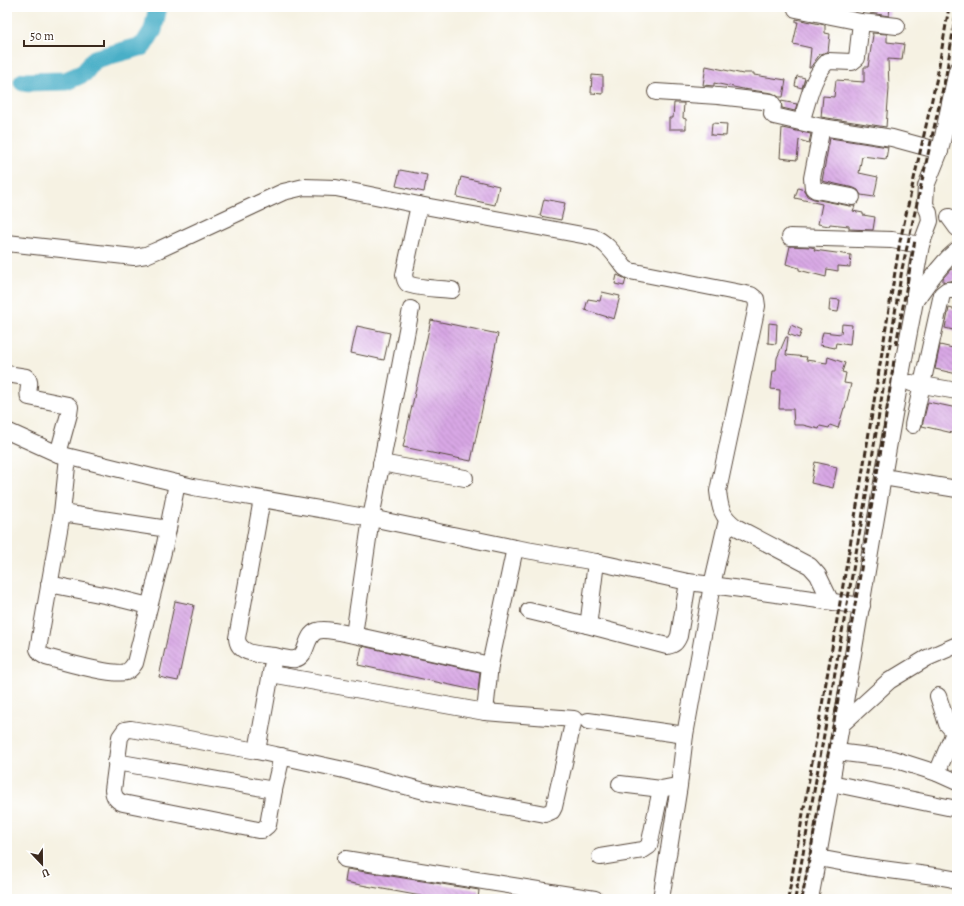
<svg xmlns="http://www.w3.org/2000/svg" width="964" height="906" viewBox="0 0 964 906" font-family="Alegreya,serif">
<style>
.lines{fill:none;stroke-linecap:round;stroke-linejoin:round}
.river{stroke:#48afc7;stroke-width:19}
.building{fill:url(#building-back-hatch)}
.minor-casing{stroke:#57483c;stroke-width:18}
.minor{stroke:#fff;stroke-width:16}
.rail{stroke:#3b2a1e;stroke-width:3;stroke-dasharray:6 3;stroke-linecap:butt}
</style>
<defs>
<pattern id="building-back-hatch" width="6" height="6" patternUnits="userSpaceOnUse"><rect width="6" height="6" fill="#d8a7e5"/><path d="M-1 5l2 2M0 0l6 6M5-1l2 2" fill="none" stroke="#b088b9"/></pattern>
</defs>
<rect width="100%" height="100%" fill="#fff"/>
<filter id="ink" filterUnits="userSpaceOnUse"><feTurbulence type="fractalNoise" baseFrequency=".025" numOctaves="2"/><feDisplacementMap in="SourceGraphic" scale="8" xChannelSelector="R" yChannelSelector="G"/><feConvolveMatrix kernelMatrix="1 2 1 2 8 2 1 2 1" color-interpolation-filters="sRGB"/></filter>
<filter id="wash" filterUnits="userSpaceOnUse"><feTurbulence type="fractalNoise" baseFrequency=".012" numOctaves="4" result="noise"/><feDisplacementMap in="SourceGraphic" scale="16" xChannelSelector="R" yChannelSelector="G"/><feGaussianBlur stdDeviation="0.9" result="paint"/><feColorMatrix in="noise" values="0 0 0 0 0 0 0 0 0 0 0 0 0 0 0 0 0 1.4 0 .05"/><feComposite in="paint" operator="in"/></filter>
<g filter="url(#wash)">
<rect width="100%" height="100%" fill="#f6f2e3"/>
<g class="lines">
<polyline class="river" points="23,82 66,81 84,73 95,59 143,46 153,30 158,7"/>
</g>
<g id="blocks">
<g class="building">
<polygon points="871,7 890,7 889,16 870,13"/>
<polygon points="796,19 825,25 825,33 830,34 828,52 820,54 810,68 809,68 811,48 793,44 798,22 796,22"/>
<polygon points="872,33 887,34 887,42 904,44 902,60 888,59 889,89 886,127 821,117 823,96 834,97 836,80 864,82 864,67 868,67 873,35"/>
<polygon points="706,66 743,74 744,73 754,73 754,75 786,80 783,97 779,97 772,93 743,89 714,83 714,86 703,85"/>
<polygon points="592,75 603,76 603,94 591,93"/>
<polygon points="797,76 805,78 802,88 795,86"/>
<polygon points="781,101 797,104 795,111 782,108"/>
<polygon points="674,103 684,103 683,118 686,119 686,129 669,129 669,118 673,118"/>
<polygon points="712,123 727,124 726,136 711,135"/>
<polygon points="782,128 811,134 809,143 799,140 797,160 780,158"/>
<polygon points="830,138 888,147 886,159 862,156 859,173 878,177 874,197 861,195 858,190 854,188 822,181"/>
<polygon points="400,170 427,175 424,192 396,186"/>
<polygon points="461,177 499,186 495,205 457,197"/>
<polygon points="798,188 804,190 807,196 814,199 850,206 855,206 853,211 863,213 863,215 875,217 873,230 849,229 849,226 830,224 829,226 818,224 822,204 795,198"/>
<polygon points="544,199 565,203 561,220 540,216"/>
<polygon points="790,246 811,247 815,248 814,250 851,255 850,267 838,266 838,271 827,269 826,277 799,270 799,268 786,264"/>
<polygon points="951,269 957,270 957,280 943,282 943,278"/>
<polygon points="617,275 626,279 624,286 615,284"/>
<polygon points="602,292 620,296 614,319 585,310 588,299 600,301"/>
<polygon points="830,299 840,300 838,312 829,311"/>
<polygon points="949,308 957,310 957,331 945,328"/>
<polygon points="431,320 498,334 471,461 403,447"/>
<polygon points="769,323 777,324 776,344 768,343"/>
<polygon points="842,324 852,325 850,345 836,343 835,348 820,345 823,332 841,334"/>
<polygon points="791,325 802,330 799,338 788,334"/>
<polygon points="357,326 390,333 384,360 351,353"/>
<polygon points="786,337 788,337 786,355 807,357 806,360 827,363 828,357 845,363 842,372 846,373 844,383 851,384 845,408 844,408 838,428 830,425 829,428 820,426 819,429 803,425 794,425 793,409 779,409 780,390 771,389 773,371 776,371 777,358"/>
<polygon points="940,345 957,349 957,374 935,369"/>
<polygon points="928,402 957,408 957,434 922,426"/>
<polygon points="815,462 837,467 833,488 811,483"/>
<polygon points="175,601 194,605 178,681 159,677"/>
<polygon points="362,646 480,672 478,691 358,665"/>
<polygon points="347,869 479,890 478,899 437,899 345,882"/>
</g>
</g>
</g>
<g filter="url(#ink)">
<use href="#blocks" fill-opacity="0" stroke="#57483c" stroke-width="1"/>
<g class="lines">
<g class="minor-casing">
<g id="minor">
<polyline points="796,9 861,22"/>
<polyline points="656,92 718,96 771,102 773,105 772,114 774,116 822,127 892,138 940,151"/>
<path d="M 801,122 C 808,102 812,76 828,61 L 852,62 L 857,58 L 861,22 L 897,26"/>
<polyline points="822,127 812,178 813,188 816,190 852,197"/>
<path d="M 419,205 L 404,275 C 405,279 405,282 408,284 C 416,288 442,289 452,290"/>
<polyline points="949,217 957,228"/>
<polyline points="790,237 892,240 921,245"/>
<path d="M 7,243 L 134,257 L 146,255 L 158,250 L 283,192 L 304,187 L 336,188 L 419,205 L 593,237 C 607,242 616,257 625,268 L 630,271 L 751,295 L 756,299 L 757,306 L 718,491 C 720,508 721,516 736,527 L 810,566 L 818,575 L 830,600"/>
<path d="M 915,301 C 928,283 940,264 957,250"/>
<polyline points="411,309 371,518 354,635 490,665 515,548"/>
<path d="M 7,374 L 26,377 C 33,383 26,390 29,397 L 68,405 L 70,407 L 69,414 L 58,454 L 193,487 L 371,518 L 515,548 L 596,562 L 688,582 L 712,585 L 727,520"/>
<polyline points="911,383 957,391"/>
<polyline points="913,425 942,294 947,290 957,290"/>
<polyline points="7,431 58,454"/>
<path d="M 68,457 L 62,513 L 38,649 L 41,654 L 46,657 C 60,661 115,676 126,672 C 131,670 132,667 135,663 L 165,544 L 177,483"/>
<polyline points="381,463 465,478"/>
<polyline points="883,477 957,489"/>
<polyline points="62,513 168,529"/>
<polyline points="49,584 109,596 149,606"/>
<polyline points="529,611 587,625 589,619 596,562"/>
<path d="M 587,625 L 667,646 C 674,645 676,643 679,636 L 688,582"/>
<path d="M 274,656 C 280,657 289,660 295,659 C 309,656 304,636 317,631 C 325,628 344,633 354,635"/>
<path d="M 271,674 L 485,712 L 574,719 L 554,807 L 552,811 L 545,814 L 432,793 L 344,770 L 257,751 L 131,729 L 125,730 L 120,737 L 113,790 C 114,797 116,800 123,803 L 258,830 L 262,830 L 268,825 L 274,790 L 282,756"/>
<polyline points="485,712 490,665"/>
<polyline points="588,721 685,735"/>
<polyline points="842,724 889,681 927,658 957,645"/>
<path d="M 257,751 L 274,656 C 260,654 238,655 237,638 L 262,499"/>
<polyline points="837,752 893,759 937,773 957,782"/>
<polyline points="116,762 274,790"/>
<polyline points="937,773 953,735 953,731 947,724 938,696"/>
<polyline points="831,783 957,809"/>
<polyline points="620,784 661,789 671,787"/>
<polyline points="600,857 643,850 649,846 661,789"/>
<polyline points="818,858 867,867 942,877 953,879 957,882"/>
<polyline points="345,859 595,899"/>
<polyline points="661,899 679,786 685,735 712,585 862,606"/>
<path d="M 810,899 C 848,700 876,500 915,301 L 915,278 L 921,245 L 930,221 L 929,213 L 925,204 L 926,186 L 940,151 L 957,70"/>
</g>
</g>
<use href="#minor" class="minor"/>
<g class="rail">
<polyline points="896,345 915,240"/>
<polyline points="788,899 859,494 900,241 937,77 949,7"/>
<polyline points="795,899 866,496 902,269 946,75 957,7"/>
<polyline points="802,899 855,605 883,437 894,360"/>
</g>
</g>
</g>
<rect width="964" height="906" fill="none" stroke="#fff" stroke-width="24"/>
<g transform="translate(42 864) rotate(158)" stroke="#ffffff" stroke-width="3" paint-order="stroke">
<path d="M0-3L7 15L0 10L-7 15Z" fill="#3b2a1e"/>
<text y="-6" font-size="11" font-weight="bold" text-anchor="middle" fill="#3b2a1e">U</text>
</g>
<path d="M24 40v6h80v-6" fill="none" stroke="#3b2a1e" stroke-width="2"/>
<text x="30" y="40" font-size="12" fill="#3b2a1e" stroke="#ffffff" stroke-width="3" paint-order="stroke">50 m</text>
</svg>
